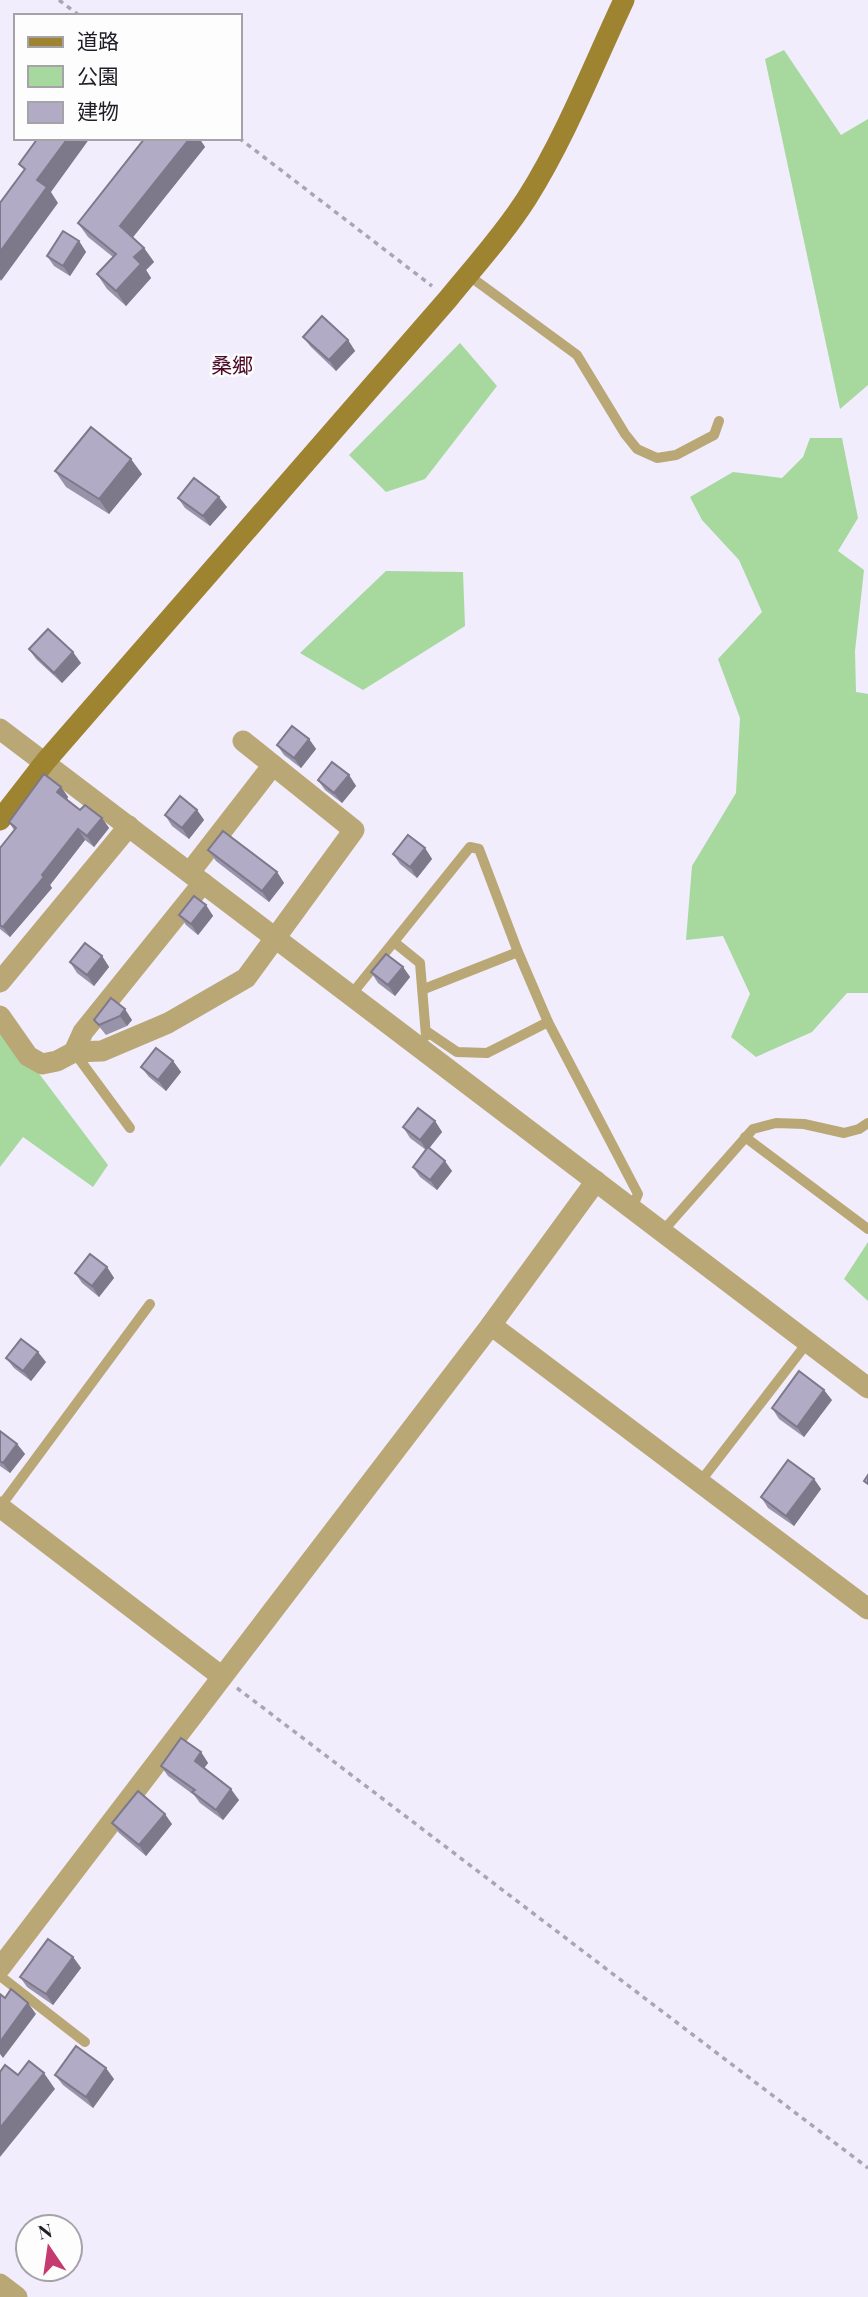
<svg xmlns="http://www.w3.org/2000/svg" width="868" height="2297" viewBox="0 0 868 2297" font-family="'Playfair Display','Noto Sans JP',serif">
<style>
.green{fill:#a7d89e}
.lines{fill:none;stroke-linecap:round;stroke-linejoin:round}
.path{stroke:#a9a5b3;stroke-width:3.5;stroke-dasharray:5 5;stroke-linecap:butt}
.lane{stroke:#b9a876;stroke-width:10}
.street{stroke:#b9a876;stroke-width:21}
.secondary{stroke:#9e8331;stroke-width:21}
.wall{fill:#9993a9}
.shaded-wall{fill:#7d788a}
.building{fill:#b2abc5;stroke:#7d788a;stroke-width:2}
.labels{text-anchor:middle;stroke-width:5;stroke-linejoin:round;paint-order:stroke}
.quarter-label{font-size:21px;fill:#4d0926;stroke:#fdfdfd}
</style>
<rect width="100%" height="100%" fill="#f1edfd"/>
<g class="green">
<polygon points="784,50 841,135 868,119 868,385 840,409 765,59"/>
<polygon points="460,343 497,386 425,479 386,492 349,455"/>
<polygon points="810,438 842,438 858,518 838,551 864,570 855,651 856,692 868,694 868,993 847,993 812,1032 756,1057 731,1037 750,994 723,936 686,940 692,866 736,793 740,718 718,659 762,612 739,560 702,520 690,497 733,472 782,478 803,457"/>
<polygon points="386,571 463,572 465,626 363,690 300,653"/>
<polygon points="0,1022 108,1165 93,1187 23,1137 0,1167"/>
<polygon points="868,1242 868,1301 844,1279"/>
</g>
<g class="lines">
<g class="path">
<polyline points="59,0 80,16"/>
<polyline points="239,138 432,286"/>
<polyline points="237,1688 868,2168"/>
</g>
<g class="lane">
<polyline points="468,275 577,355 625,434 637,449 657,458 676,455 714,435 719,421"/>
<polyline points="394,942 420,963 426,1036"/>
<polyline points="424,989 518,952"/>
<polyline points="351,995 470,847 479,849 518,952 548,1022 638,1194 632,1208"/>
<polyline points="426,1031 457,1052 487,1053 548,1022"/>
<polyline points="74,1052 130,1128"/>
<polyline points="745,1137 868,1229"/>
<polyline points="662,1232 753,1129 776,1123 804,1124 844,1133 859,1129 868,1123"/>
<polyline points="700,1482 807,1343"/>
<polyline points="0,1507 150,1304"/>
<polyline points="0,1976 85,2042"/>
</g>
<g class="street">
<polyline points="0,729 868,1388"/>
<polyline points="190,872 273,765"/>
<polyline points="0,982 129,826"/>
<polyline points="0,1016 28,1056 42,1064 57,1061 74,1052 102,1051 168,1023 246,978 354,830 243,741"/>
<polyline points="74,1052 83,1032 203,883"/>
<polyline points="491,1325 868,1609"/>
<polyline points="0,1507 221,1676"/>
<polyline points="0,1968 491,1325 596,1181"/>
<polyline points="0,2284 17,2297"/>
</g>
<path class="secondary" d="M 0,820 L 45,762 L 448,299 C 475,266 504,234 527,198 C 566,136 593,66 624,0"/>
</g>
<g class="wall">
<polygon points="145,138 199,138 205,147 132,238 144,248 154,262 146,270 151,278 126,306 107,289 97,274 113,257 88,237 78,223"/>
<polygon points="79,241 86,252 70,276 54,266 47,256"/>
<polygon points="303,337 348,340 355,351 336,371 311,347"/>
<polygon points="55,471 142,474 109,514 66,487"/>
<polygon points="178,498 227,507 210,526 185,508"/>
<polygon points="29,649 81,663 62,683 36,659"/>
<polygon points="309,739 316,749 301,768 284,755 277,745"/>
<polygon points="349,775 356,786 342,803 325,790 318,780"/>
<polygon points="61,787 68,797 67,800 80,810 102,818 109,828 94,847 85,840 50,885 52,888 10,937 0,929 0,848 14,830 9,822"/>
<polygon points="197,810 204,820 189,839 172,826 165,815"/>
<polygon points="425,848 432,859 417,878 400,864 393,854"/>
<polygon points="208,850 277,872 284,883 269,902 216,861"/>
<polygon points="206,905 213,916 198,935 186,925 179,915"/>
<polygon points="102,956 109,967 94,986 77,973 70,962"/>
<polygon points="403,967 410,977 395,996 378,983 371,972"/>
<polygon points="111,998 132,1020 127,1026 106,1035 94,1020"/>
<polygon points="173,1061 181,1072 166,1091 149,1077 141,1067"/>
<polygon points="435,1121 442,1132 429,1148 452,1171 437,1190 420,1177 413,1167 426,1150 410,1138 403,1127"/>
<polygon points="107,1267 114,1278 99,1297 82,1283 75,1273"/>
<polygon points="6,1358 46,1362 31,1381 14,1368"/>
<polygon points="832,1400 804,1437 779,1419 772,1408"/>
<polygon points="0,1431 17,1444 25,1454 10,1473 0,1466"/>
<polygon points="814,1479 821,1489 794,1526 768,1508 761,1497"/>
<polygon points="201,1752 208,1763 204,1768 239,1800 223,1820 200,1803 194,1795 168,1776 161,1766"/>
<polygon points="112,1823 172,1824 146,1856 119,1833"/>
<polygon points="73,1957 81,1968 53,2005 27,1987 20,1977"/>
<polygon points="55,2075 114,2079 93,2108 63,2085"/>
</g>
<g class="shaded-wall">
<polygon points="68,138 90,138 51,192 58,203 1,281 0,279 0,252 37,180"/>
<polygon points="190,138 199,138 205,147 130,241 120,226"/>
<polygon points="79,241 86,252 70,276 63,266"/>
<polygon points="144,248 154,262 146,270 151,278 126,306 116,291 134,257"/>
<polygon points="348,340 355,351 336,371 329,360"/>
<polygon points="131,459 142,474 109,514 99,499"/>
<polygon points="219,497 227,507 210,526 203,516"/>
<polygon points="73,652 81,663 62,683 54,673"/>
<polygon points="309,739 316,749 301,768 294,758"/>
<polygon points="349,775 356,786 342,803 334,793"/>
<polygon points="61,787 68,797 64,803 57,792"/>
<polygon points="197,810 204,820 189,839 182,828"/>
<polygon points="102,818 109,828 94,847 87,836"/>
<polygon points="78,829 85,840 50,885 52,888 10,937 3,927"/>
<polygon points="425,848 432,859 417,878 410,867"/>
<polygon points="277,872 284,883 269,902 262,891"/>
<polygon points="206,905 213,916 198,935 191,924"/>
<polygon points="102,956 109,967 94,986 87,975"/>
<polygon points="403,967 410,977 395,996 388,985"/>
<polygon points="125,1009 132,1020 127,1026 120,1016"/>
<polygon points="173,1061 181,1072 166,1091 158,1080"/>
<polygon points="435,1121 442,1132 427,1151 420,1140"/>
<polygon points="445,1161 452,1171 437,1190 430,1180"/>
<polygon points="107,1267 114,1278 99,1297 92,1286"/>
<polygon points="38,1352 46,1362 31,1381 23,1371"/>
<polygon points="824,1390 832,1400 804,1437 797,1427"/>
<polygon points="17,1444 25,1454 10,1473 3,1463"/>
<polygon points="814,1479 821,1489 794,1526 786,1516"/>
<polygon points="201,1752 208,1763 202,1771 195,1761"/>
<polygon points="231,1789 239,1800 223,1820 216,1810"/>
<polygon points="165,1814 172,1824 146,1856 139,1845"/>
<polygon points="73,1957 81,1968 53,2005 46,1994"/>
<polygon points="28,2003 36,2014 3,2058 0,2054 0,2042"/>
<polygon points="106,2068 114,2079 93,2108 86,2097"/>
<polygon points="44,2073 55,2089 0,2157 0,2128"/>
</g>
<g class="building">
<polygon points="38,138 68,138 37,180 47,187 0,252 0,203 25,169 19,164"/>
<polygon points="145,138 190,138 120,226 144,248 134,257 141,264 116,291 97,274 116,254 78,223"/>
<polygon points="63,231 79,241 63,266 47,256"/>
<polygon points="322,316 348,340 329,360 303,337"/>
<polygon points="91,427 131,459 99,499 55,471"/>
<polygon points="194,478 219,497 203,516 178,498"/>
<polygon points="48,629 73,652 54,673 29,649"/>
<polygon points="292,726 309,739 294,758 277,745"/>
<polygon points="332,762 349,775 334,793 318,780"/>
<polygon points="44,774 61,787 57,792 80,810 85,805 102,818 87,836 78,829 42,875 44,877 3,927 0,925 0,848 16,828 9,822"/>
<polygon points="180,796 197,810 182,828 165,815"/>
<polygon points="223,831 277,872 262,891 208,850"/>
<polygon points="408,835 425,848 410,867 393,854"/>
<polygon points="194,896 206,905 191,924 179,915"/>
<polygon points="85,943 102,956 87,975 70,962"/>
<polygon points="386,954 403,967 388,985 371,972"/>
<polygon points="111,998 125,1009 120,1016 99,1025 94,1020"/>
<polygon points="156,1048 173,1061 158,1080 141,1067"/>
<polygon points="418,1108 435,1121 420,1140 403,1127"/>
<polygon points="428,1147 445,1161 430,1180 413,1167"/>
<polygon points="90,1254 107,1267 92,1286 75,1273"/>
<polygon points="21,1339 38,1352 23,1371 6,1358"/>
<polygon points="799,1371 824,1390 797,1427 772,1408"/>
<polygon points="0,1431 17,1444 3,1463 0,1461"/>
<polygon points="788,1460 814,1479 786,1516 761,1497"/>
<polygon points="868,1475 868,1484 864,1481"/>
<polygon points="181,1738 201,1752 195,1761 231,1789 216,1810 192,1792 195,1790 161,1766"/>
<polygon points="138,1791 165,1814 139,1845 112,1823"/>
<polygon points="48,1939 73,1957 46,1994 20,1977"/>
<polygon points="11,1989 28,2003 0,2042 0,1994 5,1998"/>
<polygon points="76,2046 106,2068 86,2097 55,2075"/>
<polygon points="29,2061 44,2073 0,2128 0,2072 5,2065 18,2075"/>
</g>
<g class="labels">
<g class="quarter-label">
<text x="232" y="373">桑郷</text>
</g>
</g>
<rect x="14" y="14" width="228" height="126" fill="#fdfdfd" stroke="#a5a3a7" stroke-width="2"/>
<rect x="28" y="37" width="35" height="10" fill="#9e8331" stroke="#a5a3a7" stroke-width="2"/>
<text x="77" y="49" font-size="21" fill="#201d26">道路</text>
<rect x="28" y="66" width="35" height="21" fill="#a7d89e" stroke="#a5a3a7" stroke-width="2"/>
<text x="77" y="84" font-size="21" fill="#201d26">公園</text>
<rect x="28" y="102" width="35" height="21" fill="#b2abc5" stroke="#a5a3a7" stroke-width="2"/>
<text x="77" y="119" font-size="21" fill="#201d26">建物</text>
<g transform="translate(49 2248) rotate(347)"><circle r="33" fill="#fdfdfd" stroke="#a5a3a7" stroke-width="2"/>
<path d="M0-5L12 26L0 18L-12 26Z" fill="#c53a6f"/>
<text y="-10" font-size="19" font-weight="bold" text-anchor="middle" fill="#201d26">N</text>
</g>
</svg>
